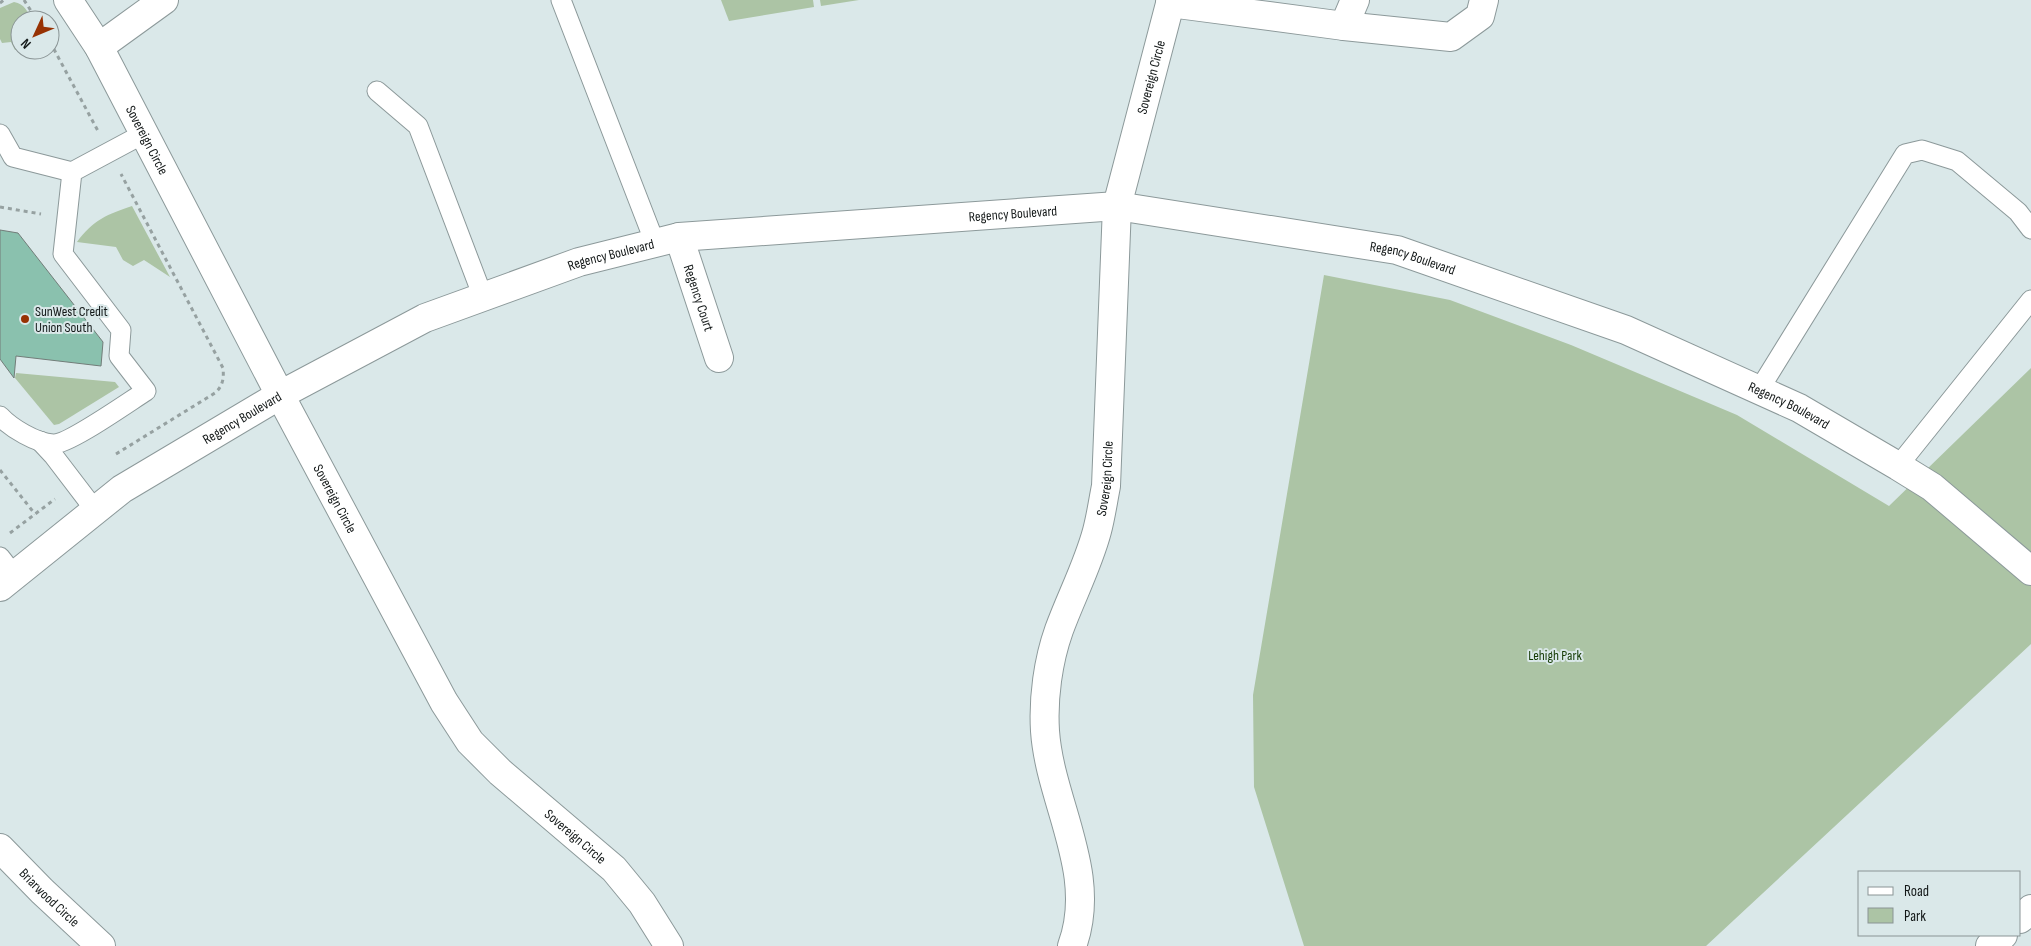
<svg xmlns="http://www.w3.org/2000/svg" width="2031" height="946" viewBox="0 0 2031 946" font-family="'Sofia Sans Condensed',sans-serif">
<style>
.green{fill:#acc4a5}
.building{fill:#8ac1ae;stroke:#727d79}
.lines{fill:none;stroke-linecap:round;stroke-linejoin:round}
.service-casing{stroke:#8c999a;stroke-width:21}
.minor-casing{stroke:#8c999a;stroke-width:30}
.path{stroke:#96a1a1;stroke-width:3;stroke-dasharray:4 4;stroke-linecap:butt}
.service{stroke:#fff;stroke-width:19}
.minor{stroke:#fff;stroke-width:28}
.poi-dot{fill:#973203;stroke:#dae8e9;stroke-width:2}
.labels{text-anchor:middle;stroke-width:4;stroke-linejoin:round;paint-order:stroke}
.street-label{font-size:14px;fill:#121717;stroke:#dae8e9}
.poi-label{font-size:14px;fill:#121717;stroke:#dae8e9;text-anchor:start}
.park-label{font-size:14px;fill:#123901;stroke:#dae8e9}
</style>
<rect width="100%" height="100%" fill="#dae8e9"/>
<g class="green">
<polygon points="721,0 813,0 814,7 729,21"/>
<polygon points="820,0 859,0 821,6"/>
<path d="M 14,2 C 25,4 27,11 32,20 L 20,20 L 20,50 L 15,50 L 11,42 L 2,43 L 0,39 L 0,8 Z"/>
<path d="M 132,206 L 170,277 L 144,260 L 133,266 L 123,260 L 116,247 L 77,242 C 93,220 108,214 132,206 Z"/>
<polygon points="1324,275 1450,300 1571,345 1737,415 1889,506 2031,368 2031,644 1706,946 1304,946 1254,787 1253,695"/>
<polygon points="16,373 115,382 119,387 59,424 54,425 15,378"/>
</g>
<polygon class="building" points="0,230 18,233 103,342 101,366 16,356 14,378 0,359"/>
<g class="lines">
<g class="service-casing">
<g id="service">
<polyline points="561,0 655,243"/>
<polyline points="377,91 418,126 483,297"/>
<polyline points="0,134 13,157 72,172"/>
<polyline points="1759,390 1905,154 1922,150 1957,161 2018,212 2031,229"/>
<path d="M 0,416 C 11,428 36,443 53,444 C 68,445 130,401 146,391 L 119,356 L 121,330 L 63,254 L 72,172 L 143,134"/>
<polyline points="40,441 53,455 95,510"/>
<polyline points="1898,466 2031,300"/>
<polyline points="0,557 14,575"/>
</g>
</g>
<g class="minor-casing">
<g id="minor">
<path id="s1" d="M 68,0 L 99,47 L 280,395 L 444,702 L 470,742 L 500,772 L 614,869 L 642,903 L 669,946"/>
<polyline points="1170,3 1344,26 1451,37 1480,16 1484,0"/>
<polyline points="1344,26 1355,0"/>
<polyline points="99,47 164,0"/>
<path id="s2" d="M 679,237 L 719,358"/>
<path id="s3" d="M 0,587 L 122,489 L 280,395 L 425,318 L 579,262 L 679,237 L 1117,206 L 1397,250 L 1626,330 L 1799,408 L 1898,466 L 1932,487 L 2031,571"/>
<path id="s4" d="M 0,848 L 42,891 L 101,946"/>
<polyline points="2020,919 2031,909"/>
<path id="s5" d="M 1072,946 C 1099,873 1050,803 1045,731 C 1043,698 1048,661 1059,630 C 1071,597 1088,565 1097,531 C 1101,516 1103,501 1106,486 L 1117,206 L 1171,0"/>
<polyline points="1990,946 2003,935"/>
</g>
</g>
<g class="path">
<polyline points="24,0 37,20"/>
<polyline points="0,3 4,0"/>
<polyline points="50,42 98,131"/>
<polyline points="0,207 41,214"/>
<path d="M 116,454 L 215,393 C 223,386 224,378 223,368 L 121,174"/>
<polyline points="0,470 35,514"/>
<polyline points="10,533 55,499"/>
</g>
<use href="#service" class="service"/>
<use href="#minor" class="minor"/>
</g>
<circle class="poi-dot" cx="25" cy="319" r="5"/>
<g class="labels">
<g class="street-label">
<text dy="5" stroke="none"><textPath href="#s5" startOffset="888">Sovereign Circle</textPath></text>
<text dy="5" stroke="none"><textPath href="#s1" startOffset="161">Sovereign Circle</textPath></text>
<text dy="5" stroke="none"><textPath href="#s3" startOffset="1106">Regency Boulevard</textPath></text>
<text dy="5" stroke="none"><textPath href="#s3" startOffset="701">Regency Boulevard</textPath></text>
<text dy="5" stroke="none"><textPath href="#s3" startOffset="1511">Regency Boulevard</textPath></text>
<text dy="5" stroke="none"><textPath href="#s2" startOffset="64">Regency Court</textPath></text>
<text dy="5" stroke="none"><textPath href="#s3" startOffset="1916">Regency Boulevard</textPath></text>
<text dy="5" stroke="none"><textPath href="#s3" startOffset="296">Regency Boulevard</textPath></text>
<text dy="5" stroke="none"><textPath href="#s5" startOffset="482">Sovereign Circle</textPath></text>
<text dy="5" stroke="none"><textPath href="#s1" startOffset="566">Sovereign Circle</textPath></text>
<text dy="5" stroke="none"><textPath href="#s1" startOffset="986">Sovereign Circle</textPath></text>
<text dy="5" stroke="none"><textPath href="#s4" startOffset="70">Briarwood Circle</textPath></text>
</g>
<g class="poi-label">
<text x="35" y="316">SunWest Credit<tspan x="35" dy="16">Union South</tspan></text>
</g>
<g class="park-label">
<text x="1555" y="660">Lehigh Park</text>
</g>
</g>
<rect x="1858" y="871" width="162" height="65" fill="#dae8e9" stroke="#8a9495"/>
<rect x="1868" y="887" width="25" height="8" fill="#ffffff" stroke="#8a9495"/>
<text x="1904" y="896" font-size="15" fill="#121717">Road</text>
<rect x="1868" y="908" width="25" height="15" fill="#acc4a5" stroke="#8a9495"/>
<text x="1904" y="921" font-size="15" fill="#121717">Park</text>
<g transform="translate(35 35) rotate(226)"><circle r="24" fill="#dae8e9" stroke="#8a9495"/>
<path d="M0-4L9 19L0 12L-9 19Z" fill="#973203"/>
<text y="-8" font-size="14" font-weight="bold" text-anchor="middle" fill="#121717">N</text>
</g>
</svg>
